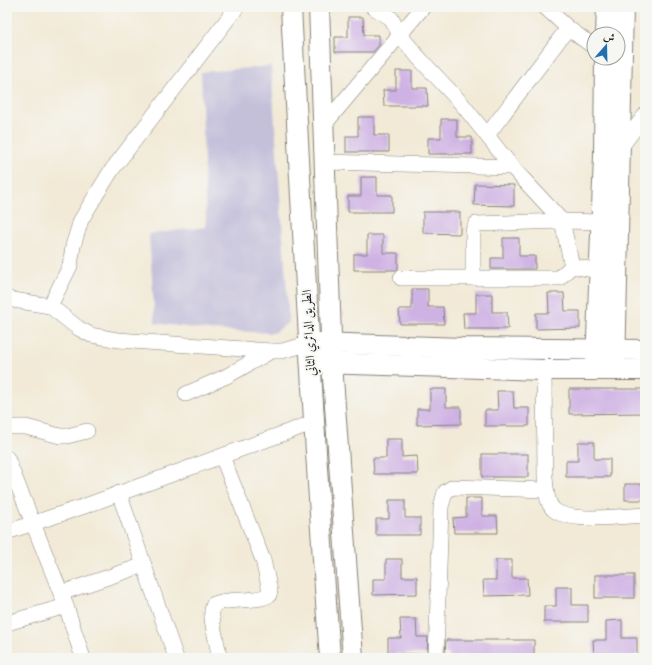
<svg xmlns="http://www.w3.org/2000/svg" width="652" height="665" viewBox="0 0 652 665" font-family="'Gentium Book Plus',Amiri,serif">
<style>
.industrial{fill:#c5c0da}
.building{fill:#cfb2e4}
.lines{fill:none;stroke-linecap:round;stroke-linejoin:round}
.minor-casing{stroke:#87837a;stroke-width:16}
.major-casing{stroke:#87837a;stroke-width:22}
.minor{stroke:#fff;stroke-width:15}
.major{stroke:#fff;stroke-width:20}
.labels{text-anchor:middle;stroke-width:4;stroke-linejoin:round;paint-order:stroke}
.street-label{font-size:13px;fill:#1c1c1c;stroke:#f6f6f2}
</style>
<rect width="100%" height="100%" fill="#f6f6f2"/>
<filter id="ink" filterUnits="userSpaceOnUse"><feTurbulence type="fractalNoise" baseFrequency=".025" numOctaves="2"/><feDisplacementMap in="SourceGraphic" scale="8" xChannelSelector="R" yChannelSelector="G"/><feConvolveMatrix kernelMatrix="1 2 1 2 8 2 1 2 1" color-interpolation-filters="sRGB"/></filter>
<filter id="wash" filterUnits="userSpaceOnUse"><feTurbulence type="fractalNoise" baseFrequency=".012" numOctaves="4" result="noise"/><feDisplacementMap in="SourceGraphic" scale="16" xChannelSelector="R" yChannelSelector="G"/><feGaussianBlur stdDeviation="0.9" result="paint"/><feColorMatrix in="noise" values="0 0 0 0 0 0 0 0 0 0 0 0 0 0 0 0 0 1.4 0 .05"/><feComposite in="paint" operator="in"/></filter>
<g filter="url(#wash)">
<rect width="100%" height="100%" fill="#f2ead7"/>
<polygon class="industrial" points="271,66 289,322 274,333 208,330 155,323 149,234 206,227 201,72"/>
<g id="blocks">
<g class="building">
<polygon points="348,17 363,17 364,35 379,35 379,45 373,52 335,52 335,37 348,37"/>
<polygon points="396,71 412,71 412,88 427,88 428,106 384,106 383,90 396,90"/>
<polygon points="358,117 374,117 374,135 389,135 389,152 346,152 346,136 358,136"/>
<polygon points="441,119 457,119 457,137 472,137 472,154 428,154 428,138 441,138"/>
<polygon points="361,177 377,177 377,195 392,195 392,212 348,212 348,196 361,196"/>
<polygon points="475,184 514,185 514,206 474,205"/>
<polygon points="423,212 460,212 460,234 423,233"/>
<polygon points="367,235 383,235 383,253 398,253 398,270 354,270 354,254 367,254"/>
<polygon points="503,238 519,238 519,256 535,256 535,269 491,269 491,258 503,258"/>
<polygon points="412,289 428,289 428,307 443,307 444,324 400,324 399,309 412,309"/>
<polygon points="548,293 564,293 565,311 580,311 580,328 536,329 536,313 549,313"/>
<polygon points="476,294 492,294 492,312 507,312 508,329 464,329 463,313 476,313"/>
<polygon points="430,389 446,389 446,407 461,407 461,424 417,425 417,409 430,409"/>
<polygon points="569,389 645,389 645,413 569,414"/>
<polygon points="497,391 513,391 514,408 529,408 529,426 485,426 485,410 498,410"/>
<polygon points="386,439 402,439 402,457 417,456 418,474 374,474 373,458 386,458"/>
<polygon points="578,442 594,442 594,459 610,459 610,477 566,477 566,461 578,461"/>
<rect x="482" y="454" width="46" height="23"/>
<rect x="625" y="484" width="20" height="16"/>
<polygon points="466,498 482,498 482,516 497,516 498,533 454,533 453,518 466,517"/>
<polygon points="389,500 405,500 405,518 420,518 420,535 376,535 376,519 389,519"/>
<polygon points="386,559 402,559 402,577 417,577 417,594 373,595 373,579 386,579"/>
<polygon points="496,560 512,560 512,578 527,578 528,595 484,596 483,580 496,580"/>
<rect x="595" y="575" width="39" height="23"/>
<polygon points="556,587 572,587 572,605 588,605 588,622 544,622 544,606 556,606"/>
<polygon points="400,619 416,619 417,637 428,637 427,654 388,654 388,638 401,638"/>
<polygon points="622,620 622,638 637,638 637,656 594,656 593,640 606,640 606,621"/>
<polygon points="446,640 534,640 534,658 449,658 449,654 445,654"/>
</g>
</g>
</g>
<g filter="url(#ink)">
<use href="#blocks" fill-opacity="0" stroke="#87837a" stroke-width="1"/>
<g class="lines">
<g class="minor-casing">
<g id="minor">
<polyline points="373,7 391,18 400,35 418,57 462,104 512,167 562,221 572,266 600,271"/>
<polyline points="545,7 568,28 594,47"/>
<polyline points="323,126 423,7"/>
<polyline points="488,134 568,28"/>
<polyline points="621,147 645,115"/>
<polyline points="325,162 512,167"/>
<polyline points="401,278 559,278 572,266"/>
<polyline points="473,278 473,231 476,224 562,221 602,222"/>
<polyline points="7,299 50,306 78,328 91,335 118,340 271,351 282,351 308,344"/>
<polyline points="50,306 70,266 73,246 81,220 90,205 111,171 237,7"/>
<path d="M 544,370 L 545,477 C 546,487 546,502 553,509 C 569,524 623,516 645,515"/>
<polyline points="186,394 227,376 271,351"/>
<polyline points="7,427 26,427 60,436 67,436 87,431"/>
<polyline points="7,458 66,606 83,658"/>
<polyline points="119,493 176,658"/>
<polyline points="7,532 82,507 315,422"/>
<polyline points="61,593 144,565"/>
<polyline points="7,623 66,606"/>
<path d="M 219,658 C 219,644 207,615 214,604 C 230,597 256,603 269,595 L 270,591 L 263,560 L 222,456"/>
<polyline points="436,658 441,507 445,492 453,487 546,490"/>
</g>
</g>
<g class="major-casing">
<g id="major">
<path d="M 291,7 C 302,224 314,441 330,658"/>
<polyline points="319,7 332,364 353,658"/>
<polyline points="606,34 607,7"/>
<polyline points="319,343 462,348 645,350"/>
<polyline points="319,363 544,370 645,370"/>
<polyline points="596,364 604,156 605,58"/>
<polyline points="615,370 623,7"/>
</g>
</g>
<use href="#minor" class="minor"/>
<use href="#major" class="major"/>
</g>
</g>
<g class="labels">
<g class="street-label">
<text transform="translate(308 333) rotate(-93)" y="5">الطريق الدائري الثاني</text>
</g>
</g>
<rect width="652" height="665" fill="none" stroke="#f6f6f2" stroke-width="24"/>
<g transform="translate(606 46) rotate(20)"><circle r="19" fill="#f6f6f2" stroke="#9f9f9c"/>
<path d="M0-3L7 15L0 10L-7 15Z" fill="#1f6fb2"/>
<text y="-6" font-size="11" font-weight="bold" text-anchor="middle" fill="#1c1c1c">ش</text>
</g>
</svg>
